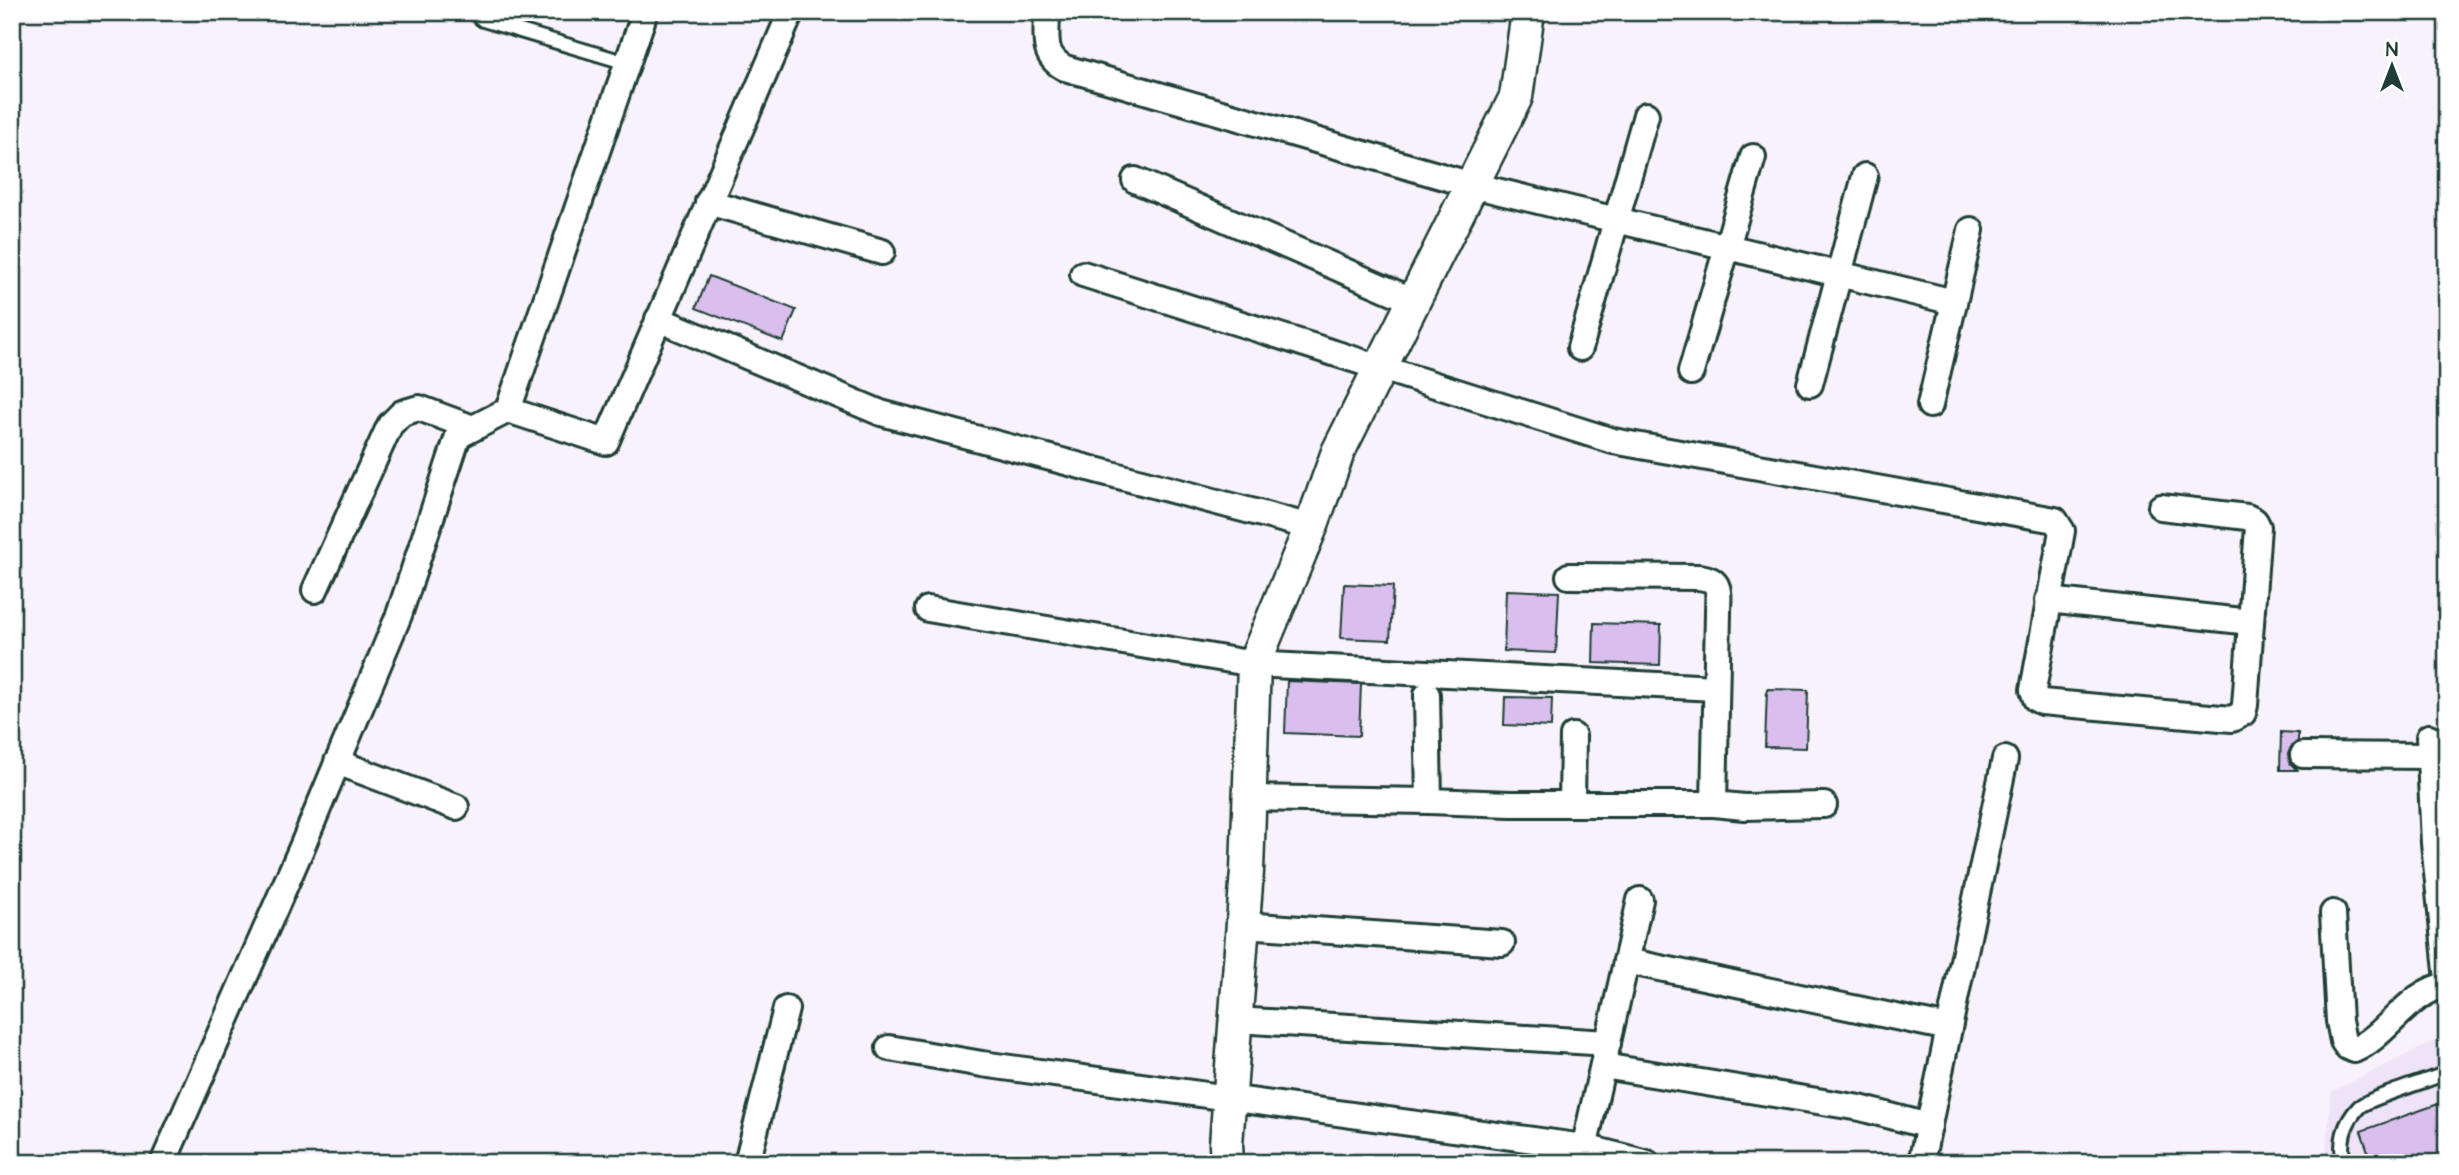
<svg xmlns="http://www.w3.org/2000/svg" width="2459" height="1175" viewBox="0 0 2459 1175" font-family="'Architects Daughter',sans-serif">
<style>
.built{fill:#efe3f8}
.building{fill:#dabfee;stroke:#1f3d34;stroke-width:2}
.lines{fill:none;stroke-linecap:round;stroke-linejoin:round}
.service-casing{stroke:#1f3d34;stroke-width:18}
.minor-casing{stroke:#1f3d34;stroke-width:30}
.tertiary-casing{stroke:#1f3d34;stroke-width:37}
.service{stroke:#fff;stroke-width:12}
.minor{stroke:#fff;stroke-width:24}
.tertiary{stroke:#fff;stroke-width:32}
</style>
<rect width="100%" height="100%" fill="#f8f2fc"/>
<filter id="ink" filterUnits="userSpaceOnUse"><feTurbulence type="fractalNoise" baseFrequency=".0143" numOctaves="2"/><feDisplacementMap in="SourceGraphic" scale="14" xChannelSelector="R" yChannelSelector="G"/><feConvolveMatrix kernelMatrix="1 2 1 2 8 2 1 2 1" color-interpolation-filters="sRGB"/></filter>
<g filter="url(#ink)">
<polygon class="built" points="2447,1035 2447,1163 2325,1163 2331,1092"/>
<g class="building">
<polygon points="709,276 796,310 783,342 696,308"/>
<polygon points="1344,584 1393,586 1390,640 1341,638"/>
<polygon points="1506,590 1559,592 1556,653 1504,651"/>
<polygon points="1594,623 1661,625 1660,665 1593,663"/>
<polygon points="1287,681 1361,684 1359,736 1285,733"/>
<polygon points="1767,689 1808,690 1806,748 1765,747"/>
<polygon points="1505,697 1552,698 1551,727 1504,725"/>
<polygon points="2281,732 2298,733 2298,741 2291,747 2288,754 2290,763 2297,770 2280,770"/>
<polygon points="2447,1101 2447,1163 2372,1163 2361,1131"/>
</g>
<g class="lines">
<g class="service-casing">
<g id="service">
<polyline points="473,12 483,20 627,63"/>
<path d="M 2344,1163 C 2339,1142 2344,1123 2359,1107 C 2367,1099 2432,1079 2447,1073"/>
</g>
</g>
<g class="minor-casing">
<g id="minor">
<path d="M 1047,12 C 1047,36 1041,56 1065,68 L 1472,185 L 1954,302"/>
<polyline points="1135,180 1414,301"/>
<polyline points="708,202 882,252"/>
<polyline points="1083,274 1613,441 2055,520 2062,531 2033,690 2036,699 2042,702 2232,719 2243,713 2245,705 2258,527 2255,521 2247,517 2161,507"/>
<polyline points="658,319 881,413 1311,527"/>
<polyline points="1580,348 1646,115"/>
<polyline points="1691,372 1753,157"/>
<polyline points="1810,384 1865,176"/>
<polyline points="1930,405 1971,230"/>
<polyline points="508,410 645,12"/>
<path d="M 1569,576 L 1698,577 C 1723,579 1718,593 1718,613 L 1714,804 L 1744,807 L 1824,805"/>
<polyline points="315,590 390,425 402,413 419,408 473,428"/>
<polyline points="2048,600 2251,622"/>
<polyline points="928,609 1254,664 1715,688"/>
<polyline points="1427,695 1429,801"/>
<polyline points="2429,737 2434,843 2447,971"/>
<polyline points="2303,755 2430,756"/>
<polyline points="337,762 456,807"/>
<polyline points="1249,798 1429,801 1511,804 1714,804"/>
<polyline points="1572,804 1573,736"/>
<path d="M 2333,913 L 2339,1021 L 2343,1041 L 2347,1047 L 2354,1050 C 2388,1035 2409,991 2447,985"/>
<polyline points="1243,925 1502,943"/>
<polyline points="1626,961 1949,1028"/>
<polyline points="1236,1020 1608,1043"/>
<polyline points="889,1048 982,1064 1584,1147 1647,1163"/>
<polyline points="1603,1066 1860,1108 1929,1126"/>
<polyline points="1581,1162 1640,900"/>
<polyline points="163,1163 302,847 399,615 458,436 508,410 606,442 791,12"/>
<polyline points="747,1163 786,1009"/>
<polyline points="1921,1163 2005,759"/>
</g>
</g>
<g class="tertiary-casing">
<polyline id="tertiary" points="1227,1163 1226,1144 1247,871 1254,664 1311,527 1338,452 1516,97 1528,12"/>
</g>
<use href="#service" class="service"/>
<use href="#minor" class="minor"/>
<use href="#tertiary" class="tertiary"/>
</g>
</g>
<rect width="2459" height="1175" fill="none" stroke="#fff" stroke-width="42"/>
<rect x="21" y="21" width="2417" height="1133" fill="none" stroke="#1f3d34" stroke-width="2.5" filter="url(#ink)"/>
<g transform="translate(2392 66)" stroke="#ffffff" stroke-width="5" paint-order="stroke">
<path d="M0-5L12 26L0 18L-12 26Z" fill="#1f3d34"/>
<text y="-10" font-size="19" font-weight="bold" text-anchor="middle" fill="#1f3d34">N</text>
</g>
</svg>
